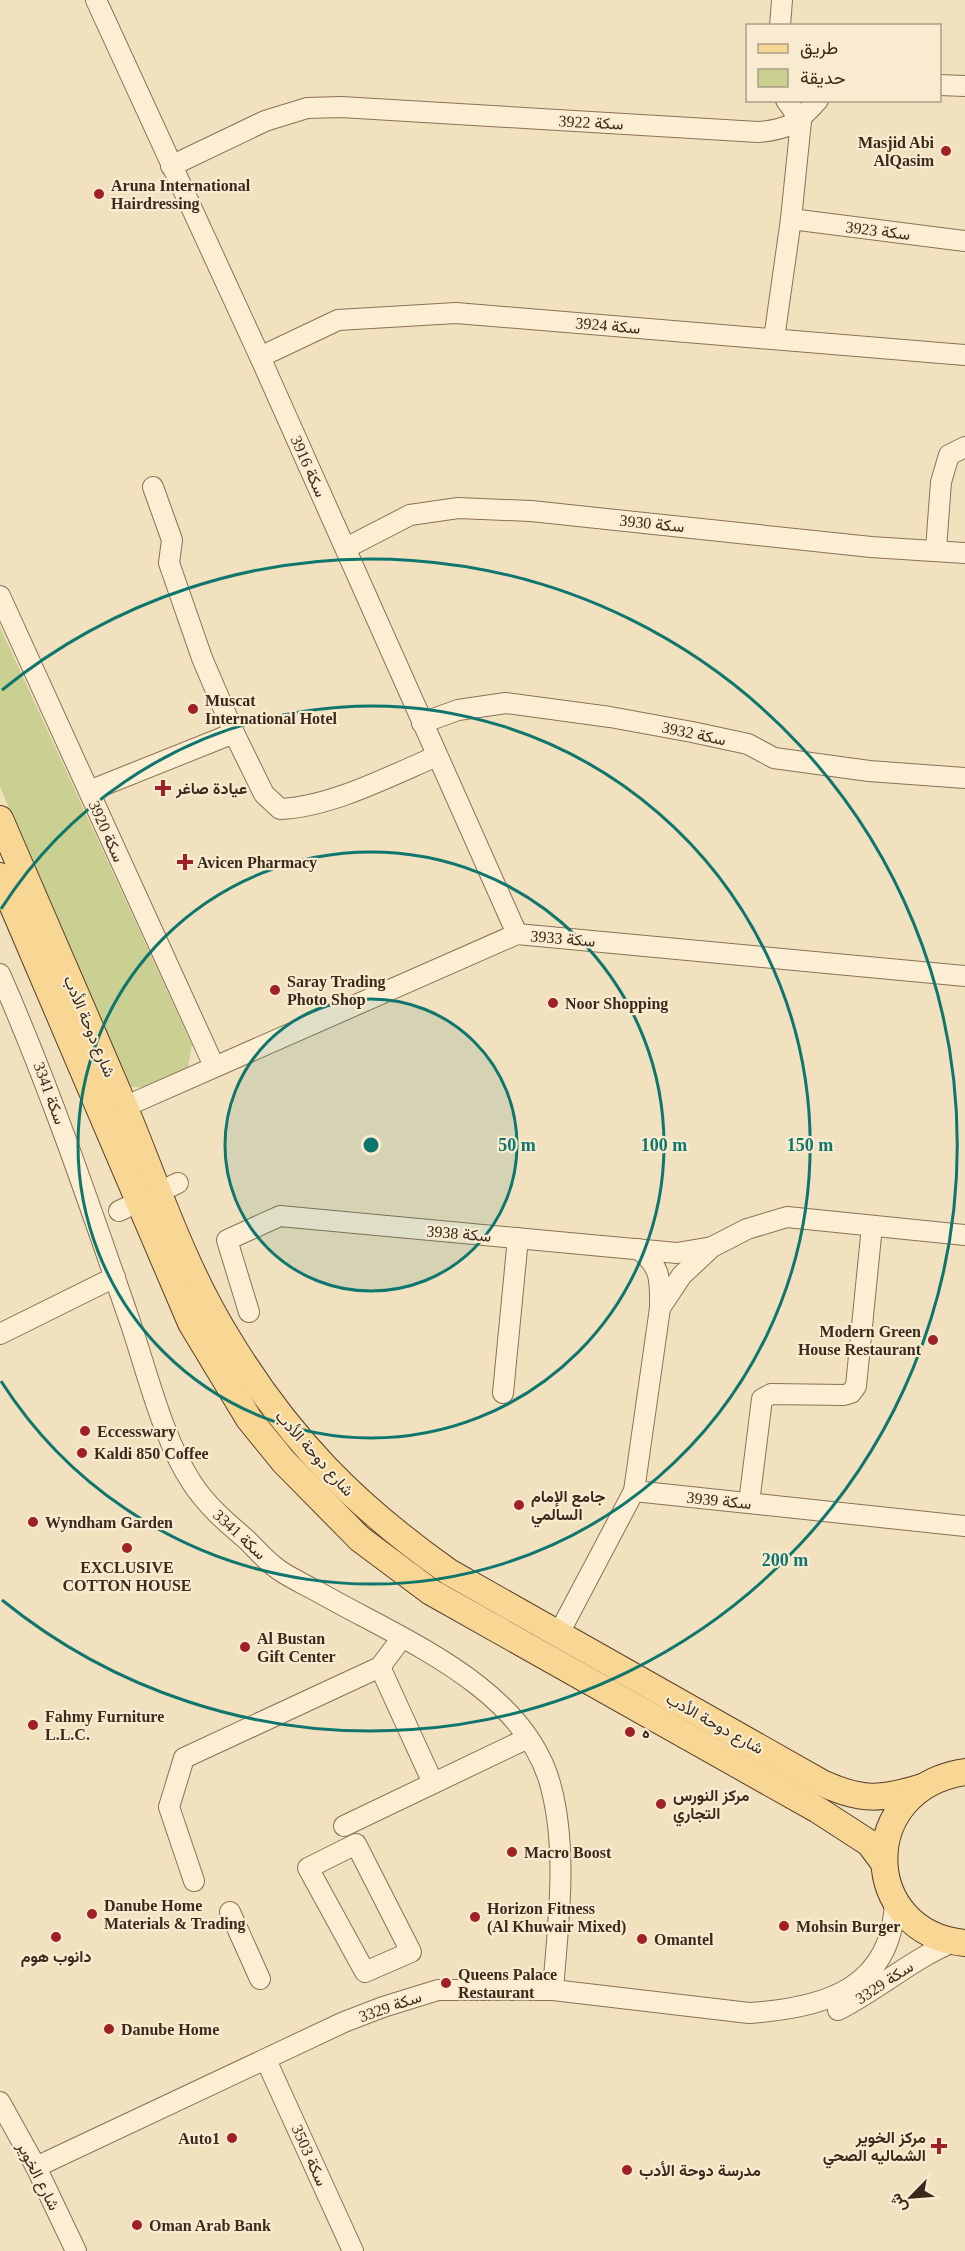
<svg xmlns="http://www.w3.org/2000/svg" width="965" height="2251" viewBox="0 0 965 2251" font-family="'Times New Roman',Vazirmatn,serif">
<style>
.green{fill:#cad092}
.lines{fill:none;stroke-linecap:round;stroke-linejoin:round}
.minor-casing{stroke:#8b7156;stroke-width:22}
.major-casing{stroke:#593f2b;stroke-width:28}
.minor{stroke:#fbeed3;stroke-width:20}
.major{stroke:#f8d693;stroke-width:26}
.ring{fill:none;stroke:#0f766e;stroke-width:3}
.poi-dot{fill:#9f2125;stroke:#f8ebcf;stroke-width:2}
.labels{text-anchor:middle;stroke-width:4.5;stroke-linejoin:round;paint-order:stroke}
.street-label{font-size:16px;fill:#3a2a1c;stroke:#f8ebcf}
.poi-label{font-size:16px;font-weight:bold;fill:#3a2a1c;stroke:#f8ebcf;text-anchor:start}
.centre{fill:#0f766e;stroke:#f8ebcf;stroke-width:3}
.ring-label{font-size:18px;text-anchor:middle;font-weight:bold;fill:#0f766e;stroke:#f8ebcf;stroke-width:4.5;stroke-linejoin:round;paint-order:stroke}
</style>
<rect width="100%" height="100%" fill="#f1e1bf"/>
<path class="green" d="M 0,627 L 192,1045 L 188,1067 C 169,1077 147,1093 126,1085 L 0,787 Z"/>
<g class="lines">
<g class="minor-casing">
<g id="minor">
<polyline points="96,0 260,357 517,934"/>
<polyline points="780,26 782,0"/>
<polyline points="940,85 965,86"/>
<polyline points="786,100 801,121"/>
<path d="M 171,166 L 265,121 L 307,108 L 341,107 L 758,132 C 788,130 798,123 818,100"/>
<polyline points="791,219 965,241"/>
<polyline points="774,339 791,219 801,121"/>
<polyline points="260,357 338,320 456,313 965,355"/>
<polyline points="153,487 172,540 169,563 202,658 234,733"/>
<polyline points="346,548 410,515 458,508 531,511 871,547 965,553"/>
<polyline points="936,549 941,482 949,455 965,447"/>
<polyline points="0,596 214,1066"/>
<polyline points="422,723 458,710 506,703 610,717 692,732 748,744 774,758 869,771 965,778"/>
<path d="M 89,791 L 234,733 L 264,794 L 280,809 C 331,807 390,776 437,756"/>
<path d="M 0,974 C 49,1086 88,1200 128,1316 C 146,1367 162,1438 192,1483 C 207,1506 226,1522 247,1540 C 257,1550 267,1562 279,1570 C 292,1579 308,1586 322,1594 C 403,1640 526,1688 551,1787 C 568,1852 558,1924 553,1990"/>
<polyline points="124,1107 517,934 965,976"/>
<polyline points="119,1211 178,1183"/>
<path d="M 638,1249 C 662,1267 660,1280 660,1308"/>
<polyline points="249,1312 227,1240 280,1216 677,1253 712,1247"/>
<polyline points="0,1334 115,1277"/>
<polyline points="503,1393 518,1238"/>
<polyline points="634,1491 965,1526"/>
<polyline points="749,1503 762,1399 771,1394 844,1395 851,1393 856,1386 872,1226"/>
<polyline points="558,1635 634,1491 660,1308 682,1275 712,1247 747,1229 787,1217 965,1235"/>
<polyline points="380,1667 433,1783"/>
<polyline points="344,1826 528,1738"/>
<polygon points="356,1844 411,1952 365,1972 308,1868"/>
<polyline points="194,1881 169,1807 184,1758 380,1667 401,1639"/>
<polyline points="230,1912 260,1979"/>
<path d="M 838,2010 C 878,1990 912,1959 953,1942"/>
<polyline points="266,2060 353,2251"/>
<polyline points="0,2102 36,2167 76,2251"/>
<path d="M 36,2167 L 344,2022 L 383,2007 L 438,1990 L 553,1990 L 749,2013 C 824,2008 893,1989 895,1900"/>
</g>
</g>
<g class="major-casing">
<g id="major">
<path d="M 0,819 C 41,914 83,1010 124,1106 C 156,1183 183,1266 227,1337 C 287,1437 354,1505 449,1572 L 822,1783 C 861,1801 882,1800 922,1787"/>
<polyline points="0,876 191,1323 249,1419 284,1462 360,1539 431,1592 818,1810 869,1843 884,1863"/>
<path d="M 965,1772 C 856,1788 859,1933 965,1943"/>
</g>
</g>
<use href="#minor" class="minor"/>
<use href="#major" class="major"/>
</g>
<circle cx="371" cy="1145" r="146" fill="#0f766e" fill-opacity=".12"/>
<g class="ring">
<circle cx="371" cy="1145" r="146"/>
<circle cx="371" cy="1145" r="293"/>
<path d="M1 909A439 439 0 1 1 1 1381"/>
<path d="M2 690A586 586 0 1 1 2 1600"/>
</g>
<g class="poi-dot">
<circle cx="946" cy="151" r="6"/>
<circle cx="99" cy="194" r="6"/>
<circle cx="193" cy="709" r="6"/>
<path d="M160 779h6v6h6v6h-6v6h-6v-6h-6v-6h6z"/>
<path d="M182 853h6v6h6v6h-6v6h-6v-6h-6v-6h6z"/>
<circle cx="275" cy="990" r="6"/>
<circle cx="553" cy="1003" r="6"/>
<circle cx="933" cy="1340" r="6"/>
<circle cx="85" cy="1431" r="6"/>
<circle cx="82" cy="1453" r="6"/>
<circle cx="519" cy="1505" r="6"/>
<circle cx="33" cy="1522" r="6"/>
<circle cx="127" cy="1548" r="6"/>
<circle cx="245" cy="1647" r="6"/>
<circle cx="33" cy="1725" r="6"/>
<circle cx="630" cy="1732" r="6"/>
<circle cx="661" cy="1804" r="6"/>
<circle cx="512" cy="1852" r="6"/>
<circle cx="92" cy="1914" r="6"/>
<circle cx="475" cy="1917" r="6"/>
<circle cx="784" cy="1926" r="6"/>
<circle cx="56" cy="1937" r="6"/>
<circle cx="642" cy="1939" r="6"/>
<circle cx="446" cy="1983" r="6"/>
<circle cx="109" cy="2029" r="6"/>
<circle cx="232" cy="2138" r="6"/>
<path d="M936 2137h6v6h6v6h-6v6h-6v-6h-6v-6h6z"/>
<circle cx="627" cy="2170" r="6"/>
<circle cx="137" cy="2225" r="6"/>
</g>
<g class="labels">
<g class="street-label">
<text transform="translate(591 122) rotate(3)" y="6">سكة 3922</text>
<text transform="translate(878 230) rotate(7)" y="6">سكة 3923</text>
<text transform="translate(608 325) rotate(5)" y="6">سكة 3924</text>
<text transform="translate(309 466) rotate(66)" y="6">سكة 3916</text>
<text transform="translate(652 523) rotate(6)" y="6">سكة 3930</text>
<text transform="translate(694 733) rotate(12)" y="6">سكة 3932</text>
<text transform="translate(107 831) rotate(66)" y="6">سكة 3920</text>
<text transform="translate(563 938) rotate(5)" y="6">سكة 3933</text>
<text transform="translate(90 1026) rotate(67)" y="6">شارع دوحة الأدب</text>
<text transform="translate(50 1093) rotate(70)" y="6">سكة 3341</text>
<text transform="translate(459 1233) rotate(5)" y="6">سكة 3938</text>
<text transform="translate(315 1453) rotate(48)" y="6">شارع دوحة الأدب</text>
<text transform="translate(719 1500) rotate(6)" y="6">سكة 3939</text>
<text transform="translate(240 1534) rotate(43)" y="6">سكة 3341</text>
<text transform="translate(715 1723) rotate(29)" y="6">شارع دوحة الأدب</text>
<text transform="translate(884 1982) rotate(-33)" y="6">سكة 3329</text>
<text transform="translate(390 2006) rotate(-19)" y="6">سكة 3329</text>
<text transform="translate(310 2155) rotate(66)" y="6">سكة 3503</text>
<text transform="translate(39 2176) rotate(63)" y="6">شارع الخوير</text>
</g>
<g class="poi-label">
<text x="934" y="148" text-anchor="end">Masjid Abi<tspan x="934" dy="18">AlQasim</tspan></text>
<text x="111" y="191">Aruna International<tspan x="111" dy="18">Hairdressing</tspan></text>
<text x="205" y="706">Muscat<tspan x="205" dy="18">International Hotel</tspan></text>
<text x="176" y="794">عيادة صاغر</text>
<text x="197" y="868">Avicen Pharmacy</text>
<text x="287" y="987">Saray Trading<tspan x="287" dy="18">Photo Shop</tspan></text>
<text x="565" y="1009">Noor Shopping</text>
<text x="921" y="1337" text-anchor="end">Modern Green<tspan x="921" dy="18">House Restaurant</tspan></text>
<text x="97" y="1437">Eccesswary</text>
<text x="94" y="1459">Kaldi 850 Coffee</text>
<text x="531" y="1502">جامع الإمام<tspan x="531" dy="18">السالمي</tspan></text>
<text x="45" y="1528">Wyndham Garden</text>
<text x="127" y="1573" text-anchor="middle">EXCLUSIVE<tspan x="127" dy="18">COTTON HOUSE</tspan></text>
<text x="257" y="1644">Al Bustan<tspan x="257" dy="18">Gift Center</tspan></text>
<text x="45" y="1722">Fahmy Furniture<tspan x="45" dy="18">L.L.C.</tspan></text>
<text x="642" y="1738">ه</text>
<text x="673" y="1801">مركز النورس<tspan x="673" dy="18">التجاري</tspan></text>
<text x="524" y="1858">Macro Boost</text>
<text x="104" y="1911">Danube Home<tspan x="104" dy="18">Materials &amp; Trading</tspan></text>
<text x="487" y="1914">Horizon Fitness<tspan x="487" dy="18">(Al Khuwair Mixed)</tspan></text>
<text x="796" y="1932">Mohsin Burger</text>
<text x="654" y="1945">Omantel</text>
<text x="56" y="1962" text-anchor="middle">دانوب هوم</text>
<text x="458" y="1980">Queens Palace<tspan x="458" dy="18">Restaurant</tspan></text>
<text x="121" y="2035">Danube Home</text>
<text x="926" y="2143" text-anchor="end">مركز الخوير<tspan x="926" dy="18">الشماليه الصحي</tspan></text>
<text x="220" y="2144" text-anchor="end">Auto1</text>
<text x="639" y="2176">مدرسة دوحة الأدب</text>
<text x="149" y="2231">Oman Arab Bank</text>
</g>
</g>
<circle cx="371" cy="1145" r="9" class="centre"/>
<g class="ring-label">
<text x="517" y="1151">50 m</text>
<text x="664" y="1151">100 m</text>
<text x="810" y="1151">150 m</text>
<text x="785" y="1566">200 m</text>
</g>
<rect x="746" y="24" width="195" height="78" fill="#f8ebcf" stroke="#ac9e87" stroke-width="1.5"/>
<rect x="758" y="44" width="30" height="9" fill="#f8d693" stroke="#ac9e87" stroke-width="1.5"/>
<text x="800" y="54" font-size="18" fill="#3a2a1c">طريق</text>
<rect x="758" y="69" width="30" height="18" fill="#cad092" stroke="#ac9e87" stroke-width="1.5"/>
<text x="800" y="84" font-size="18" fill="#3a2a1c">حديقة</text>
<g transform="translate(911 2197) rotate(245)" stroke="#f8ebcf" stroke-width="4.5" paint-order="stroke">
<path d="M0-4.5L10 22L0 15L-10 22Z" fill="#3a2a1c"/>
<text y="-9" font-size="16" font-weight="bold" text-anchor="middle" fill="#3a2a1c">ش</text>
</g>
</svg>
